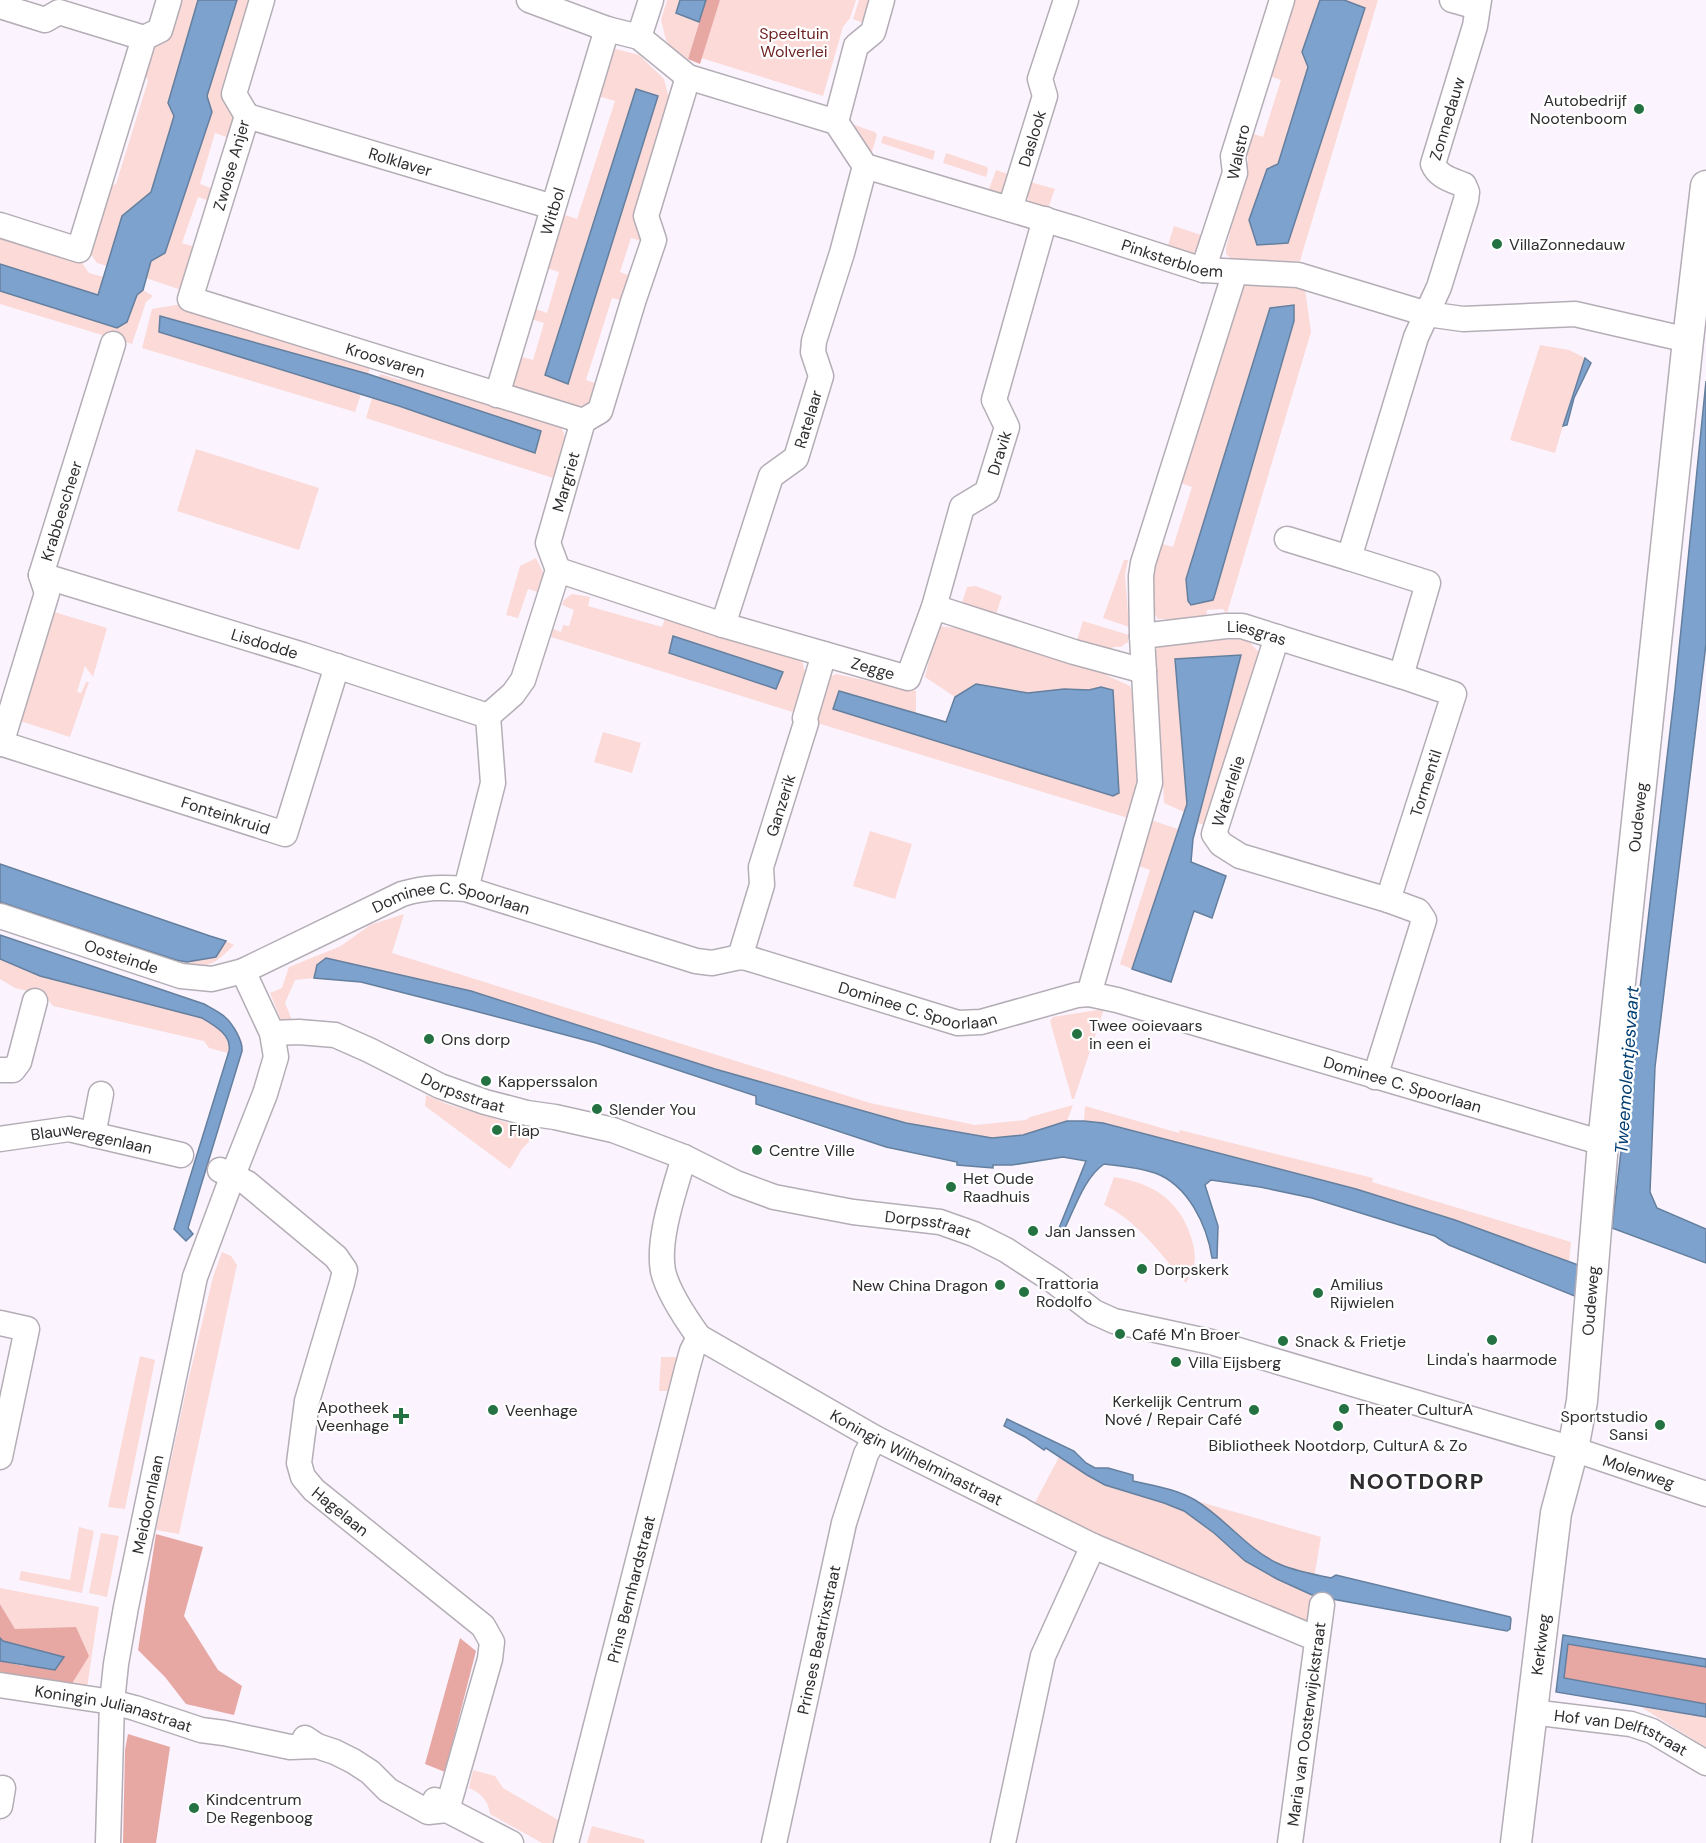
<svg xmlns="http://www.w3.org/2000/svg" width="1706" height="1843" viewBox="0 0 1706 1843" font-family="'DM Sans',sans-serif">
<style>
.green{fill:#fbdad8;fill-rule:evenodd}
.forest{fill:#e7a7a3}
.water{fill:#7ca2cd;stroke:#657f9e;stroke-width:1.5}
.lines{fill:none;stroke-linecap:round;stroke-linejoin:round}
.minor-casing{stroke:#b4adb6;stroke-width:27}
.tertiary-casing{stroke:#b4adb6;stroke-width:33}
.minor{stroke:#fff;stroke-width:24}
.tertiary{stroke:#fff;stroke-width:30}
.poi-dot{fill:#247242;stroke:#fff;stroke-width:2}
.labels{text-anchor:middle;stroke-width:4.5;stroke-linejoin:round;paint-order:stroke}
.park-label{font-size:16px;fill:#6f2425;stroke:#fff}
.poi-label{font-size:16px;fill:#2f2d30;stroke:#fff;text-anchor:start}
.street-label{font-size:16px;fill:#2f2d30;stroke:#fff}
.water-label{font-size:18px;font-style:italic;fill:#003d72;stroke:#fff}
.district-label{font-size:22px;font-weight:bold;letter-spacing:1.5px;fill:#2f2d30;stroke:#fff}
</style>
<rect width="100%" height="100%" fill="#fbf4fe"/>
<g class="green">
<polygon points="179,0 198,0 168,103 174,116 151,192 122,216 107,266 97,263 87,249 106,188 116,184 148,81 144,72 153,43"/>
<polygon points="237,0 255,0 239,121 232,139 215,133 200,184 216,190 212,202 198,197 182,243 198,248 187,292 146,278"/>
<polygon points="667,0 680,0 676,13 699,22 688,59 674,52 666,40 661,20"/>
<polygon points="720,0 856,0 850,18 843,27 823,96 701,58"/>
<polygon points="859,0 873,0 866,24 853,19"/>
<polygon points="1291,0 1378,0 1300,261 1233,260 1226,254 1226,248 1230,233 1225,231 1248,161 1246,147 1251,133 1263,137 1281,80 1268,76"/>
<polygon points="612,48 639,55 664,79 669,98 637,216 645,242 631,238 620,272 631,276 624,301 612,298 586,380 600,385 596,396 588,405 578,406 509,385 514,355 533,360 544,323 528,318 530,307 547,313 559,272 540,266 559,213 577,219 615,101 595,95"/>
<polygon points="849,123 875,132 877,135 871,155"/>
<polygon points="883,136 885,136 935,151 933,160 881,143"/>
<polygon points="946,153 987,167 988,170 986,177 943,163"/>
<polygon points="996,170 1014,176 1005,193 996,194 988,192"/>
<polygon points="1030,182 1055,189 1047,211 1035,207 1028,201 1027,192"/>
<path d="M 1174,226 L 1204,236 C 1196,261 1188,255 1167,248 Z"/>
<polygon points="0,235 80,260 89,273 104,277 98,295 0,264"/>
<polygon points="1247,284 1294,284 1305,289 1311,332 1227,613 1223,609 1207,610 1206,620 1158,619 1153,612 1150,571 1159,543 1173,547 1192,487 1178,482 1238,291"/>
<polygon points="143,290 153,296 146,302 132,344 0,304 0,291 117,328 127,322 137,295"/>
<polygon points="182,304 372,362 368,374 161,316 159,332 361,394 355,412 142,348 152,309"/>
<polygon points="1540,345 1569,350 1585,358 1571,398 1555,453 1510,440"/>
<polygon points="380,374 401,380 404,374 561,426 565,437 553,478 366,418 372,398 535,452 541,431 379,377"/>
<polygon points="196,449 319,488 299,550 177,511"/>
<polygon points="536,558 545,576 541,593 528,589 518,618 506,615 520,566"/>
<polygon points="1124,560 1128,560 1125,575 1129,627 1103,618"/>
<polygon points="976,586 1002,596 995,617 961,606 967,587"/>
<path d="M 572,594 L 590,597 L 588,606 L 662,627 L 666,615 L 802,660 L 805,672 L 793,712 L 551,637 L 553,629 L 561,632 L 563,625 L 569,626 L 574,610 L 562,605 L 564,600 ZM 669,654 L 782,672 L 783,673 L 776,688 Z"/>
<polygon points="51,611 107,628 93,677 85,666 77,692 81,693 86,682 89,682 70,737 17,720"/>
<polygon points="1083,621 1129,635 1128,642 1121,647 1113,647 1110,654 1076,643"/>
<polygon points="937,626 975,630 1105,669 1106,675 1130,686 1132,693 1138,782 1128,818 814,722 828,678 836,674 916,691 916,714 839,691 833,709 1113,796 1118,793 1101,687 1089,690 1064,689 1028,693 976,684 955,697 925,677"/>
<polygon points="1247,639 1260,654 1207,826 1198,823 1241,656 1184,812 1164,803 1156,649 1164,642"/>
<polygon points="603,732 641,743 632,773 594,762"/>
<polygon points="1151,820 1178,829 1132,969 1120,964 1150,870 1136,865"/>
<polygon points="870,831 912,844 895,899 853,886"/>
<path d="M 0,902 L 176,960 L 216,957 L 226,941 L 234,945 C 213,966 208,968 179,966 L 0,907 Z"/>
<polygon points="404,914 392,953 870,1103 975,1125 1026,1120 1030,1117 1073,1105 1067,1121 1023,1135 992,1138 906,1123 715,1069 471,991 326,958 317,965 314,978 295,980 285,1003 294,1025 283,1025 270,993 282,988 289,967 341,946 370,925"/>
<path d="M 0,959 L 40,976 L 202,1018 C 215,1025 232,1036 228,1053 L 209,1048 L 204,1041 L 53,1006 L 45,995 L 15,988 L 0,979 Z"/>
<polygon points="1104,1009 1074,1099 1072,1099 1050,1021 1053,1017"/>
<polygon points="426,1095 447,1104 538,1132 522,1149 510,1169 425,1106"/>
<polygon points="1085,1106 1179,1133 1180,1130 1373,1178 1372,1182 1571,1242 1569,1262 1455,1220 1356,1190 1103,1123 1084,1121"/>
<path d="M 1114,1177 C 1152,1183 1179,1199 1191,1237 C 1194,1246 1196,1257 1194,1265 C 1192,1271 1189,1277 1186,1283 C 1161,1255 1138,1221 1104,1205 Z"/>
<polygon points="222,1252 231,1256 237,1265 179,1534 156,1530 187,1386 213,1277"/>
<polygon points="140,1356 155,1360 125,1509 108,1507"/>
<polygon points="661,1357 678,1357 670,1391 659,1391"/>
<polygon points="1059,1457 1069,1464 1321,1537 1306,1625 1031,1510"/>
<polygon points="79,1527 94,1531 82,1593 19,1580 21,1571 70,1580"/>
<polygon points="101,1533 119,1536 107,1597 89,1593"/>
<polygon points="0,1588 99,1607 87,1688 71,1685 15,1629 0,1604"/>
<polygon points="1641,1707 1706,1717 1706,1747 1699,1743"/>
<path d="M 473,1770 L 495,1776 L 503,1788 L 560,1821 L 556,1841 L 551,1843 L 542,1843 L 490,1814 C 488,1800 481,1793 469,1788 Z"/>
<polygon points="592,1826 645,1840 644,1843 587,1843"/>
</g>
<g class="forest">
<polygon points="706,0 720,0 700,64 688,59"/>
<polygon points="156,1534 203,1547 184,1616 218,1670 242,1686 234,1715 186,1704 165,1677 138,1650"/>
<polygon points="0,1604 15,1629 76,1627 89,1656 71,1685 0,1678 0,1661 24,1666 64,1657 3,1641 0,1638"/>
<polygon points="460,1638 476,1651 445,1772 425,1764"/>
<polygon points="1568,1644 1706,1667 1706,1704 1563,1679"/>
<polygon points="128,1734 170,1747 156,1843 123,1843 125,1750"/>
</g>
<g class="water">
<polygon points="198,0 237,0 207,96 212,112 165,253 151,261 143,290 137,295 127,322 117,328 0,291 0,264 98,295 122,216 151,192 174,116 168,103"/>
<polygon points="680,0 706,0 699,22 676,13"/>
<polygon points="1320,0 1344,0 1365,8 1288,243 1257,245 1249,220 1267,169 1278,164 1308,67 1302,52"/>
<polygon points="636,89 658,96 568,384 545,375"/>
<polygon points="1294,305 1294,321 1215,594 1213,600 1191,605 1188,601 1186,579 1270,308"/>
<polygon points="160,316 368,374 541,431 535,453 399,406 159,332"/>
<polygon points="1585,358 1591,363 1574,398 1567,425 1563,426"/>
<polygon points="1706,381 1706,644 1655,1067 1650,1192 1657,1208 1706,1229 1706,1263 1612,1228 1675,689"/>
<polygon points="673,636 783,672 776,689 669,653"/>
<polygon points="1241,655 1193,839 1191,862 1226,876 1212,918 1194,911 1171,982 1132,969 1187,804 1175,659"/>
<polygon points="976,684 1028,693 1064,689 1089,690 1101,687 1113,690 1119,793 1113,796 833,709 839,691 946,722 955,697"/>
<polygon points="0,864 210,936 226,941 216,957 187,962 176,960 0,902"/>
<path d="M 0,935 L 204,1004 C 211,1008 220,1012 225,1017 C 233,1024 243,1041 242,1051 L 188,1228 L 193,1234 L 186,1241 L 174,1229 L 229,1051 C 232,1035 214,1025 202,1018 L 40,976 L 0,959 Z"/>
<path d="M 326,958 L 471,991 L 715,1069 L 906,1123 L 992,1138 L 1023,1135 L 1067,1121 L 1084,1121 L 1103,1123 L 1356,1189 L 1455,1220 L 1581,1266 L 1577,1297 L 1449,1245 L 1435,1236 L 1312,1198 L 1260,1187 L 1211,1180 L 1205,1185 L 1218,1226 L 1217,1258 L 1212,1258 C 1207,1225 1188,1185 1155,1173 C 1138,1167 1121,1166 1104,1164 C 1084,1178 1075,1208 1064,1230 L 1059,1228 L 1086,1161 L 1063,1157 L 1012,1165 L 993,1165 L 993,1168 L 957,1165 L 957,1162 L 886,1147 L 756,1104 L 756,1096 L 596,1043 L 471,1010 L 361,982 L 314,978 L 317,965 Z"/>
<path d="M 1007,1419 L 1074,1451 L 1086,1463 L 1095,1468 L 1108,1468 L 1133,1475 L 1133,1481 C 1155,1486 1176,1489 1195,1500 C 1225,1518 1246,1548 1277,1563 C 1293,1571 1313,1574 1331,1578 L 1336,1575 L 1510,1617 L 1511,1619 L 1510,1629 L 1507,1631 L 1332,1599 L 1328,1595 L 1312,1595 L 1277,1579 L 1245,1561 L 1214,1533 L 1184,1511 L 1164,1503 L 1105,1485 L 1087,1475 L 1046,1448 L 1044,1450 L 1025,1437 L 1004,1426 Z"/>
<polygon points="1563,1635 1706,1659 1706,1667 1568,1644 1564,1678 1706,1704 1706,1717 1556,1692"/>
<polygon points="0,1638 3,1641 64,1657 55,1670 0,1661"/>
</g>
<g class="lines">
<g class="minor-casing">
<g id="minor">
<path id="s1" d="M 262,0 L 234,94 L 247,116 L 190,299 L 583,421"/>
<path id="s2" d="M 529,0 L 607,29 L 639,37 L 688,77 L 836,122 L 865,166 L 1076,229 L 1203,270 L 1298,275 L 1427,314 L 1463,319 L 1575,314 L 1688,340"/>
<polyline points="1452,0 1477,7"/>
<polyline points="0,6 45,20 59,12 144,38"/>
<polyline points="639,37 651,0"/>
<path id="s3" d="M 247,116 L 553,207"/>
<polyline points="836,122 856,46 873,32 882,0"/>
<path id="s4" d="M 1010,209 L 1045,96 L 1040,79 L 1066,0"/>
<polyline points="0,225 79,250 144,38 160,30 169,0"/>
<polyline points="1203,270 1235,173 1233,156 1282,0"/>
<path id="s5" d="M 497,395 L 607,29"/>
<polyline points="1287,539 1349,558"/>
<path id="s6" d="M 558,570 L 723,625 L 908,678 L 934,607 L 1074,652 L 1144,671"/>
<path id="s7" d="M 41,575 L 303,655 L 488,716"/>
<path id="s8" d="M 934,607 L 962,507 L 987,492 L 1007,427 L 994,400 L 1045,219"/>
<path id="s9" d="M 723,625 L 771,476 L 796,458 L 821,376 L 813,352 L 814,341 L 842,253 L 865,166"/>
<polyline points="1142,636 1141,576 1143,563 1235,272"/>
<polyline points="1277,637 1214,834 1221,844 1240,856 1388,900"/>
<path id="s10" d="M 0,743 L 285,834 L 337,666"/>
<path id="s11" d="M 1,744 L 47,593 L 41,575 L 113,344"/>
<path id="s12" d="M 466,889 L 493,783 L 488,716 L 513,694 L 523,680 L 558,570 L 548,543 L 583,421 L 600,411 L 633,302 L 654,240 L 646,216 L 688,77"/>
<path id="s13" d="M 0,916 L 181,976 L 212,979 L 243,971 L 402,894 C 426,887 442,887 466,889 L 696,961 L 712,963 L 740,957 L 747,958 L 958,1023 L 981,1022 L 1077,995 L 1089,994 L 1117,1000 L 1603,1143"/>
<path id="s14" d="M 740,957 L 762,885 L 761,867 L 806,723 L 805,718 L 824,654"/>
<path id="s15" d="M 1089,994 L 1150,783 L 1142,636 L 1226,626 L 1242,626 L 1401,676"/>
<path id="s16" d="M 272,1033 L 299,1032 L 335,1035 L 369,1050 L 440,1086 L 485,1102 L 527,1113 L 555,1117 L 613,1130 L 684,1157 L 736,1183 L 774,1197 L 853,1212 L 940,1222 L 974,1234 L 1006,1250 L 1055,1282 L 1094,1312 L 1114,1321 L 1211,1342 L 1573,1449 L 1706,1494"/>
<polyline points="0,1070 13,1070 19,1062 35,1001"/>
<path id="s17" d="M 1375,1077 L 1424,920 L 1418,911 L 1388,900 L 1454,694 L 1401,676 L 1428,583 L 1349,558 L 1416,337 L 1439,287 L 1466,200 L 1467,192 L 1464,185 C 1452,180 1438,177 1433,164 L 1475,26 L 1479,0"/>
<polyline points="93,1135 101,1094"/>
<path id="s18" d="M 0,1139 L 69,1129 L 181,1155"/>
<path id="s19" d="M 684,1157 C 675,1189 657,1238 663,1271 C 668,1293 686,1319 699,1337 L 875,1438 L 1093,1546 L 1317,1639"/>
<path id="s20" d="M 220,1170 L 247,1183 L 336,1257 L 345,1270 L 342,1283 L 307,1401 L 299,1463 L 303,1477 L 314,1490 L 483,1626 L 492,1642 L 490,1659 L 447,1810"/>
<polyline points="0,1323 27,1329 0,1457"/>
<path id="s21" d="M 0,1685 L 112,1702 L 135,1708 L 201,1730 L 224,1733 L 290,1747 L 317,1746"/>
<path id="s22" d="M 1531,1712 L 1631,1724 L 1652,1731 L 1706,1763"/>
<polyline points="305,1738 317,1746 335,1752 353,1761 370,1772 388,1790 428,1812 447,1810"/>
<polyline points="435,1800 447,1810 511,1843"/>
<polyline points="0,1806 3,1788"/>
<path id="s23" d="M 108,1843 L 112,1702 L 116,1664 L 126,1607 L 195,1277 L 233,1175 L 265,1094 L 276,1057 L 272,1033 L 243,971"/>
<path id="s24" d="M 566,1843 L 687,1369 L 692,1351 L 699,1337"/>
<path id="s25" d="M 774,1843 L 844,1523 L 866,1454 L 875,1438"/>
<polyline points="1003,1843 1043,1656 1093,1546"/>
<path id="s26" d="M 1290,1843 L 1322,1605"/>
</g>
</g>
<g class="tertiary-casing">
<g id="tertiary">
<path id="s27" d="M 1516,1843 L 1556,1513 L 1573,1449 L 1582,1401 L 1603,1143 L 1688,340 L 1706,186"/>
</g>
</g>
<use href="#minor" class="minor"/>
<use href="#tertiary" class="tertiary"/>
</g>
<g class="poi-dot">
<circle cx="1639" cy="109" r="6"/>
<circle cx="1497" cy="244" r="6"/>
<circle cx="1077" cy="1034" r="6"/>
<circle cx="429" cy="1039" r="6"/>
<circle cx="486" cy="1081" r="6"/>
<circle cx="597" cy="1109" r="6"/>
<circle cx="497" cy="1130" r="6"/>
<circle cx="757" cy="1150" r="6"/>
<circle cx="951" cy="1187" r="6"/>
<circle cx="1033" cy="1231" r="6"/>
<circle cx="1142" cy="1269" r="6"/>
<circle cx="1000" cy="1285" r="6"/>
<circle cx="1024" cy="1292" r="6"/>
<circle cx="1318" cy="1293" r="6"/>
<circle cx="1120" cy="1334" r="6"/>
<circle cx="1492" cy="1340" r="6"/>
<circle cx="1283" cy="1341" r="6"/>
<circle cx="1176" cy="1362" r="6"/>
<circle cx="1344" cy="1409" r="6"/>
<circle cx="493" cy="1410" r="6"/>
<circle cx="1254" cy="1410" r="6"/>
<path d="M398 1407h6v6h6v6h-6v6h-6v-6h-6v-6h6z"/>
<circle cx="1660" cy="1425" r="6"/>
<circle cx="1338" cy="1426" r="6"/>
<circle cx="194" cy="1808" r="6"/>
</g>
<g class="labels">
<g class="park-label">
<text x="794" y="39">Speeltuin<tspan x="794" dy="18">Wolverlei</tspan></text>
</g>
<g class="poi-label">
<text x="1627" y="106" text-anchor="end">Autobedrijf<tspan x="1627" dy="18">Nootenboom</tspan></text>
<text x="1509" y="250">VillaZonnedauw</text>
<text x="1089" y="1031">Twee ooievaars<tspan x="1089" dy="18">in een ei</tspan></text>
<text x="441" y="1045">Ons dorp</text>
<text x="498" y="1087">Kapperssalon</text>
<text x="609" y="1115">Slender You</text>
<text x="509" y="1136">Flap</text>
<text x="769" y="1156">Centre Ville</text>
<text x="963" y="1184">Het Oude<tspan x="963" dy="18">Raadhuis</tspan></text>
<text x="1045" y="1237">Jan Janssen</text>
<text x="1154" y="1275">Dorpskerk</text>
<text x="1036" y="1289">Trattoria<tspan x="1036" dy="18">Rodolfo</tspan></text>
<text x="1330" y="1290">Amilius<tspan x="1330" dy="18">Rijwielen</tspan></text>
<text x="988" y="1291" text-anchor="end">New China Dragon</text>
<text x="1132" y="1340">Café M'n Broer</text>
<text x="1295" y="1347">Snack &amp; Frietje</text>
<text x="1492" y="1365" text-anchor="middle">Linda's haarmode</text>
<text x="1188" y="1368">Villa Eijsberg</text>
<text x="1242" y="1407" text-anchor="end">Kerkelijk Centrum<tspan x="1242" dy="18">Nové / Repair Café</tspan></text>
<text x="389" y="1413" text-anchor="end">Apotheek<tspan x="389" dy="18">Veenhage</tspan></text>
<text x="1356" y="1415">Theater CulturA</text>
<text x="505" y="1416">Veenhage</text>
<text x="1648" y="1422" text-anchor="end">Sportstudio<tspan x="1648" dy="18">Sansi</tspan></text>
<text x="1338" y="1451" text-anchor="middle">Bibliotheek Nootdorp, CulturA &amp; Zo</text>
<text x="206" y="1805">Kindcentrum<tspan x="206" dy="18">De Regenboog</tspan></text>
</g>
<g class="street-label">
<text dy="6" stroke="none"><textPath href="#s17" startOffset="1138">Zonnedauw</textPath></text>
<text dy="6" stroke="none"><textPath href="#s4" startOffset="74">Daslook</textPath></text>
<text transform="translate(1238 152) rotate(-78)" y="6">Walstro</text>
<text dy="6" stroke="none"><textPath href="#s3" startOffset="160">Rolklaver</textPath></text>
<text transform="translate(231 165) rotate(-74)" y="6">Zwolse Anjer</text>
<text dy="6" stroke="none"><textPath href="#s5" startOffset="192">Witbol</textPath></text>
<text dy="6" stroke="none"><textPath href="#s2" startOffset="708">Pinksterbloem</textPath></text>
<text dy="6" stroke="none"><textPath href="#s1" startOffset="520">Kroosvaren</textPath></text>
<text dy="6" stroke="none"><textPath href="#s9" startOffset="228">Ratelaar</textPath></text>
<text dy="6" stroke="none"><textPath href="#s8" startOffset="174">Dravik</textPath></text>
<text dy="6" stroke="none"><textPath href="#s12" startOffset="435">Margriet</textPath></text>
<text dy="6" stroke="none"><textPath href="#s11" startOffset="244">Krabbescheer</textPath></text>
<text dy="6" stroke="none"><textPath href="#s15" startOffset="483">Liesgras</textPath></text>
<text dy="6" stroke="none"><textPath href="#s7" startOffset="234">Lisdodde</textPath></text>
<text dy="6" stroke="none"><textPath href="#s6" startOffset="330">Zegge</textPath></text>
<text dy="6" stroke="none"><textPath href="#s17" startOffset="330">Tormentil</textPath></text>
<text transform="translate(1228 791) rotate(-72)" y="6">Waterlelie</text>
<text dy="6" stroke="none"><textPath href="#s14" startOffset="158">Ganzerik</textPath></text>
<text dy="6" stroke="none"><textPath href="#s10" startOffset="237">Fonteinkruid</textPath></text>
<text dy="6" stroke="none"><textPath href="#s27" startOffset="1034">Oudeweg</textPath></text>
<text dy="6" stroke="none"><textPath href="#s13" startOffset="480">Dominee C. Spoorlaan</textPath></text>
<text dy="6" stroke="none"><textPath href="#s13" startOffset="128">Oosteinde</textPath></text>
<text dy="6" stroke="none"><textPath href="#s13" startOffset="966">Dominee C. Spoorlaan</textPath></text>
<text dy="6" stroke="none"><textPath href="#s13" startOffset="1470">Dominee C. Spoorlaan</textPath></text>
<text dy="6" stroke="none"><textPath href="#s16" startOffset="204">Dorpsstraat</textPath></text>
<text dy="6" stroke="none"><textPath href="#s18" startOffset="93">Blauweregenlaan</textPath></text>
<text dy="6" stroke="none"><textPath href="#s16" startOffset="690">Dorpsstraat</textPath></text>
<text dy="6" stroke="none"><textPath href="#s27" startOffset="548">Oudeweg</textPath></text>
<text dy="6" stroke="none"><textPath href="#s19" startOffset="441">Koningin Wilhelminastraat</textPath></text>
<text dy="6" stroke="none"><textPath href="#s16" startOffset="1449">Molenweg</textPath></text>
<text dy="6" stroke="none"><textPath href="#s23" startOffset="342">Meidoornlaan</textPath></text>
<text dy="6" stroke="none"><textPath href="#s20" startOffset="426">Hagelaan</textPath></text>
<text dy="6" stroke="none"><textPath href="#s24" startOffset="262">Prins Bernhardstraat</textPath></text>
<text dy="6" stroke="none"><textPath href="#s25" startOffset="208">Prinses Beatrixstraat</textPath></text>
<text dy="6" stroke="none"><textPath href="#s27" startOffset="200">Kerkweg</textPath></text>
<text dy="6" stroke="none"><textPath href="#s21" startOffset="116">Koningin Julianastraat</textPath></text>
<text dy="6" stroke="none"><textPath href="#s26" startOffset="120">Maria van Oosterwijckstraat</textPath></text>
<text dy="6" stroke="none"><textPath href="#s22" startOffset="93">Hof van Delftstraat</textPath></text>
</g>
<g class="water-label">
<text transform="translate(1627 1070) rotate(-86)" y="6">Tweemolentjesvaart</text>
</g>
<g class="district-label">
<text x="1417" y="1489">NOOTDORP</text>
</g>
</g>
</svg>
